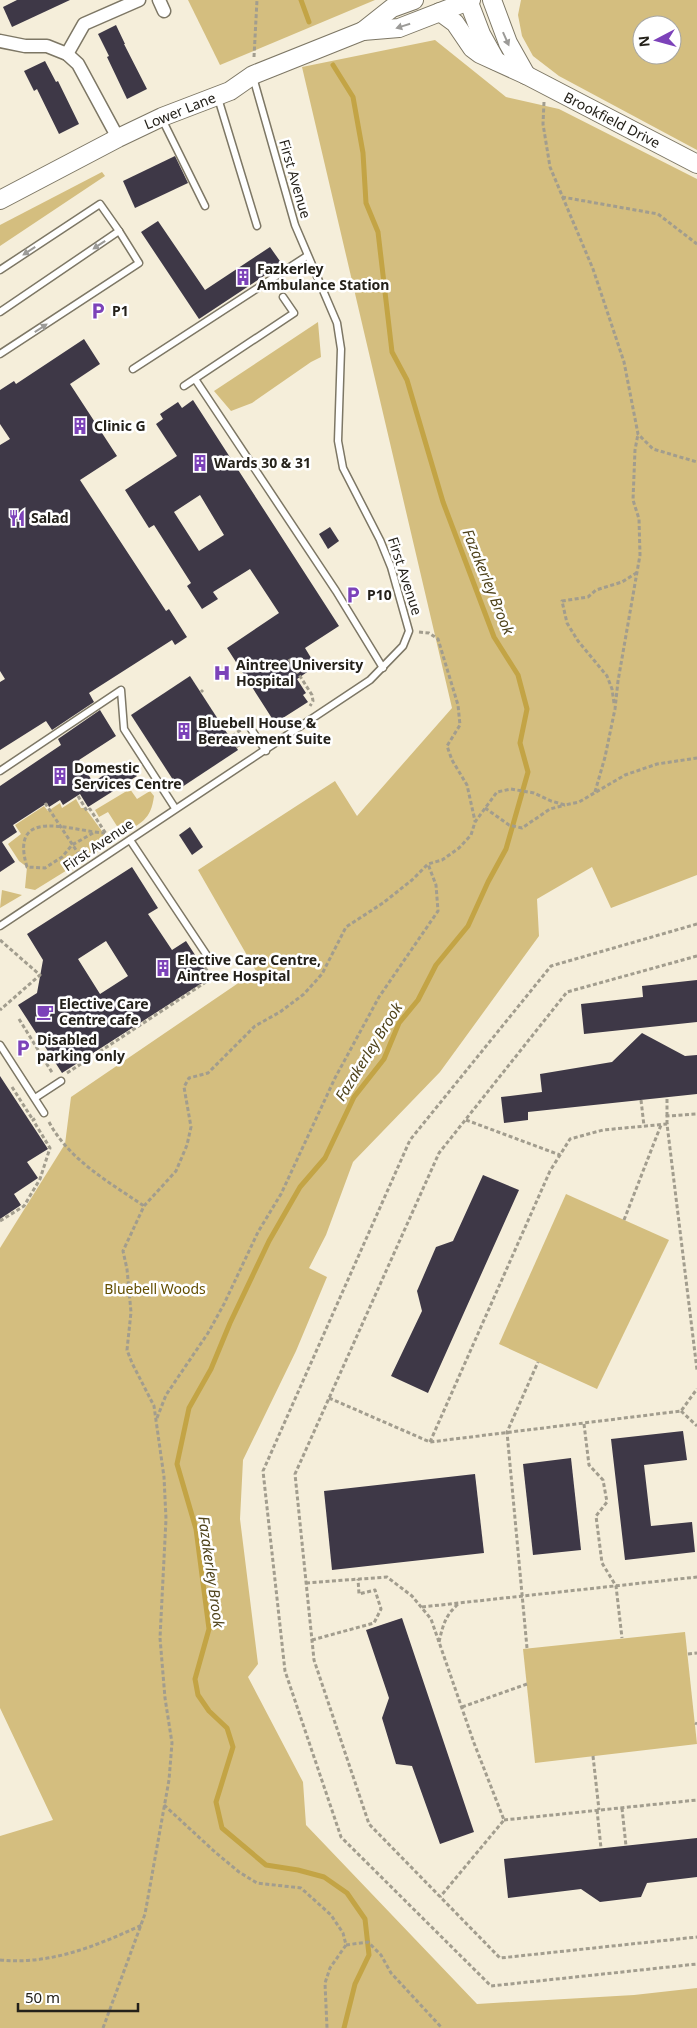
<svg xmlns="http://www.w3.org/2000/svg" width="697" height="2028" viewBox="0 0 697 2028" font-family="'Noto Sans',sans-serif">
<style>
.green{fill:#d4be7f;fill-rule:evenodd}
.lines{fill:none;stroke-linecap:round;stroke-linejoin:round}
.stream{stroke:#c3a445;stroke-width:5}
.building{fill:#3e3847;fill-rule:evenodd}
.lane-casing{stroke:#7d7765;stroke-width:9}
.street-casing{stroke:#7d7765;stroke-width:15}
.secondary-casing{stroke:#7d7765;stroke-width:20}
.path{stroke:#a29d8e;stroke-width:3;stroke-dasharray:4 2.5;stroke-linecap:butt}
.lane{stroke:#fff;stroke-width:6}
.street{stroke:#fff;stroke-width:12}
.secondary{stroke:#fff;stroke-width:18}
.oneway{fill:#9c9b98}
.labels{text-anchor:middle;stroke-width:5;stroke-linejoin:round;paint-order:stroke}
.street-label{font-size:14px;fill:#24211a;stroke:#fff}
.poi-label{font-size:14px;font-weight:bold;fill:#24211a;stroke:#fff;text-anchor:start}
.park-label{font-size:14px;fill:#634e00;stroke:#fff}
.water-label{font-size:15px;font-style:italic;fill:#4f431b;stroke:#fff}
</style>
<rect width="100%" height="100%" fill="#f5eeda"/>
<g class="green">
<polygon points="188,0 375,0 220,65"/>
<path d="M 521,0 L 697,0 L 697,150 L 559,76 L 533,56 L 522,36 L 518,15 ZM 642,25 L 672,25 L 672,55 L 642,55 Z"/>
<polygon points="435,40 506,97 559,109 697,179 697,875 611,908 592,867 537,899 539,936 440,1072 353,1162 326,1235 309,1268 327,1277 296,1351 243,1460 240,1519 258,1664 248,1677 303,1782 306,1825 477,2004 634,1995 697,1988 697,2028 0,2028 0,1836 53,1820 0,1708 0,1248 65,1144 71,1097 256,971 198,870 335,781 357,816 452,708 302,67"/>
<polygon points="102,172 105,176 0,246 0,225"/>
<polygon points="318,322 321,357 311,362 252,403 231,411 214,391"/>
<path d="M 130,789 L 137,799 L 150,791 L 154,796 C 151,820 141,823 122,834 L 108,812 L 99,817 L 95,810 Z"/>
<polygon points="76,799 81,808 85,808 107,838 106,846 35,890 25,888 27,867 19,861 8,844 21,834 15,825 44,806 48,811 60,803 62,808"/>
<polygon points="2,890 22,895 0,908"/>
<polygon points="566,1194 669,1240 597,1389 499,1344"/>
<polygon points="685,1632 697,1744 535,1763 523,1649"/>
</g>
<g class="lines">
<g class="stream">
<polyline points="301,0 309,22"/>
<polyline points="333,65 353,97 363,153 366,203 378,232 392,352 407,380 443,502 494,637 518,675 527,709 520,743 528,772 506,849 488,882 468,926 436,965 418,1000 399,1023 384,1059 354,1097 325,1158 300,1187 269,1241 230,1323 211,1369 189,1408 177,1464 196,1529 209,1629 195,1679 198,1695 209,1711 227,1728 233,1747 216,1802 222,1828 266,1865 298,1870 324,1877 347,1893 365,1919 369,1955 355,1984 344,2028"/>
</g>
</g>
<g class="building">
<polygon points="17,0 70,0 12,27 3,7"/>
<polygon points="116,25 125,44 124,44 147,89 127,99 107,57 109,56 98,34"/>
<polygon points="45,61 56,82 58,81 79,124 59,134 37,89 34,91 24,71"/>
<polygon points="175,156 188,183 135,208 123,181"/>
<polygon points="158,221 205,290 270,247 282,264 199,319 141,232"/>
<polygon points="84,339 100,364 70,384 117,456 80,480 166,611 169,609 187,637 175,645 172,640 89,693 94,702 52,730 46,721 0,750 0,682 5,679 0,671 0,445 10,439 0,424 0,390 14,381 16,384"/>
<path d="M 193,400 L 339,626 L 305,648 L 316,666 L 297,679 L 306,693 L 303,695 L 308,702 L 275,723 L 227,648 L 279,613 L 250,569 L 213,592 L 218,599 L 202,609 L 187,586 L 191,583 L 154,525 L 149,528 L 125,490 L 177,456 L 156,424 L 163,419 L 160,414 L 178,402 L 182,408 ZM 200,495 L 224,535 L 199,551 L 174,512 Z"/>
<polygon points="330,527 339,541 328,549 319,534"/>
<polygon points="190,676 238,750 179,789 131,715"/>
<polygon points="100,710 116,736 79,760 93,782 126,761 137,776 88,807 80,794 63,805 60,800 49,807 47,803 13,825 17,832 2,842 15,862 0,872 0,786 61,745 58,739"/>
<polygon points="190,827 203,847 192,855 179,835"/>
<path d="M 132,867 L 158,908 L 148,914 L 172,950 L 186,941 L 210,978 L 62,1073 L 18,1005 L 37,993 L 43,960 L 27,934 ZM 106,941 L 128,976 L 100,994 L 78,959 Z"/>
<polygon points="697,980 697,1022 584,1034 581,1004 643,997 642,986"/>
<polygon points="642,1033 685,1056 697,1055 697,1094 528,1112 528,1120 504,1123 501,1097 542,1092 540,1074 612,1062"/>
<polygon points="0,1076 48,1149 27,1162 38,1178 14,1194 21,1205 0,1219"/>
<polygon points="483,1175 519,1190 428,1393 391,1376 422,1311 417,1291 436,1247 453,1241"/>
<polygon points="683,1431 687,1460 644,1465 651,1526 692,1522 695,1552 625,1560 611,1439"/>
<polygon points="571,1458 581,1550 533,1555 523,1464"/>
<polygon points="475,1474 484,1553 332,1570 324,1491"/>
<polygon points="402,1618 474,1832 440,1844 412,1766 396,1764 382,1718 389,1698 366,1630"/>
<polygon points="697,1838 697,1877 647,1883 641,1897 600,1902 581,1889 508,1898 504,1859"/>
</g>
<g class="lines">
<g class="lane-casing">
<g id="lane">
<polyline points="218,98 257,226"/>
<polyline points="162,119 205,206"/>
<polyline points="0,270 100,204 119,231"/>
<polyline points="0,312 119,231 139,263 0,354"/>
<polyline points="133,369 307,256"/>
<polyline points="195,379 336,591 383,668"/>
<polyline points="184,386 294,313 283,297"/>
<polyline points="251,729 266,751"/>
<polyline points="0,771 121,690 124,729 175,808"/>
<polyline points="130,840 208,957"/>
<polyline points="0,926 370,680 403,646 409,631 391,567 380,540 343,468 338,441 341,349 337,323 295,225 253,77"/>
<polyline points="0,1045 44,1113"/>
<polyline points="35,1098 61,1081"/>
</g>
</g>
<g class="street-casing">
<g id="street">
<polyline points="159,0 164,11"/>
<polyline points="0,41 25,46 47,46 67,54 78,64 118,138"/>
<polyline points="67,54 84,24 139,0"/>
</g>
</g>
<g class="secondary-casing">
<g id="secondary">
<polyline points="468,0 481,34 496,61"/>
<polyline points="492,0 508,43 526,75"/>
<polyline points="440,12 455,23 472,48 480,54 526,75 697,164"/>
<polyline points="363,31 392,8 414,0"/>
<polyline points="0,200 118,138 162,117 230,91 253,75 363,31 399,28 471,0"/>
</g>
</g>
<g class="path">
<polyline points="254,57 257,0"/>
<polyline points="544,102 543,124 550,167 593,269 624,362 638,434 653,449 697,462"/>
<polyline points="562,197 658,214 697,244"/>
<polyline points="419,632 429,633 438,639 458,705 460,725 447,746 452,760 467,785 475,821"/>
<polyline points="289,659 312,695 313,701 310,706"/>
<polyline points="201,692 203,690"/>
<polyline points="614,703 612,689 607,676 578,641 567,623 562,601 588,597 596,590 622,582 638,572"/>
<polyline points="232,736 242,729"/>
<polyline points="236,747 239,745"/>
<polyline points="595,792 605,757 615,709 618,681 640,555 639,519 633,500 635,450 638,434"/>
<polyline points="78,796 87,811 90,809 110,840"/>
<polyline points="45,803 82,859"/>
<polyline points="485,808 509,825 522,828 550,809 565,805"/>
<path d="M 93,833 L 72,845 L 62,857 L 45,868 L 27,867 C 8,804 74,832 105,833"/>
<polyline points="697,924 551,966 410,1140 263,1471 285,1671 341,1837 491,1986 697,1964"/>
<polyline points="0,940 40,975 0,1010"/>
<polyline points="697,956 567,992 439,1153 295,1474 314,1660 369,1824 500,1958 697,1937"/>
<polyline points="19,1019 53,1074"/>
<polyline points="67,1073 212,978 204,966"/>
<polyline points="12,1087 33,1120"/>
<polyline points="641,1100 644,1126"/>
<polyline points="667,1116 667,1097"/>
<polyline points="466,1120 560,1155"/>
<path d="M 49,1122 C 69,1160 109,1182 144,1206"/>
<polyline points="667,1124 667,1116 697,1114"/>
<polyline points="624,1220 661,1125"/>
<polyline points="0,1221 24,1206 40,1179 50,1148 33,1120 36,1118"/>
<polyline points="329,1398 430,1442 681,1411 697,1389"/>
<polyline points="681,1411 697,1426"/>
<polyline points="157,1418 166,1395 208,1333 224,1304 258,1232 281,1194 335,1078 379,997 438,911 436,885 428,864"/>
<polyline points="584,1424 589,1465 603,1480 607,1502 596,1516 602,1563 616,1586 622,1638"/>
<polyline points="430,1442 550,1171 570,1139 603,1130 667,1124 697,1370"/>
<polyline points="306,1583 387,1577 412,1596 431,1619 474,1743 504,1820 440,1897"/>
<polyline points="422,1607 697,1577"/>
<polyline points="312,1640 374,1623 381,1609 375,1590 359,1594 358,1579"/>
<path d="M 439,1642 C 443,1625 445,1616 458,1604"/>
<polyline points="527,1648 507,1432 538,1362"/>
<polyline points="688,1654 697,1653"/>
<polyline points="462,1707 527,1684"/>
<polyline points="695,1723 697,1724"/>
<polyline points="593,1756 599,1810"/>
<polyline points="164,1805 215,1852 239,1872 257,1883 301,1888 331,1915 343,1933 346,1945 330,1968 325,1983 327,2028"/>
<polyline points="622,1808 626,1846"/>
<polyline points="597,1810 601,1848"/>
<polyline points="504,1820 697,1800"/>
<polyline points="346,1945 368,1942 381,1955 391,1973 442,2028"/>
<path d="M 0,1960 C 51,1965 96,1946 142,1925"/>
<polyline points="103,2028 145,1914 169,1780 172,1743 165,1698 160,1638 166,1519 164,1477 154,1406 132,1363 127,1350 131,1312 127,1269 123,1251 144,1206 176,1171 187,1145 191,1127 184,1087 189,1078 208,1073 255,1026 280,1012 304,994 322,974 346,927 383,903 412,880 428,864 442,860 459,848 471,835 475,822 497,792 511,789 534,793 551,801 565,805 579,802 625,775 657,764 697,758"/>
</g>
<use href="#lane" class="lane"/>
<use href="#street" class="street"/>
<use href="#secondary" class="secondary"/>
</g>
<defs><path id="oneway-solid" d="M-6-.8H1V-3.2L6.5 0L1 3.2V.8H-6Z" transform="scale(1.25)"/></defs>
<g class="oneway">
<use href="#oneway-solid" transform="translate(403 26) rotate(163)"/>
<use href="#oneway-solid" transform="translate(506 39) rotate(66)"/>
<use href="#oneway-solid" transform="translate(99 245) rotate(146)"/>
<use href="#oneway-solid" transform="translate(29 251) rotate(147)"/>
<use href="#oneway-solid" transform="translate(41 328) rotate(-33)"/>
</g>
<defs>
<g id="building-bare" transform="scale(1.35)"><path d="M-4-6H4V6H1V3H-1V6H-4ZM-2.5-4.3h1.7v1.8h-1.7ZM.8-4.3h1.7v1.8H.8ZM-2.5-1h1.7V.8h-1.7ZM.8-1h1.7V.8H.8Z" fill="#7c42b9" stroke="#fff" stroke-width="2.5" paint-order="stroke"/></g>
<g id="parking-bare" transform="scale(1.35)"><path d="M-3.5-5.5H1a3.5 3.5 0 0 1 0 7H-1V5.5H-3.5ZM-1-3.4V-.6H.8a1.4 1.4 0 0 0 0-2.8Z" fill="#7c42b9" stroke="#fff" stroke-width="2.5" paint-order="stroke"/></g>
<g id="restaurant-bare" transform="scale(1.35)"><path d="M-5-6h1v4h1v-4h1v4h1v-4h1v5L-1.5 .5V6h-2V.5L-5-1ZM5-6V6H3V1.5H1.5Q1.5-4 5-6Z" fill="#7c42b9" stroke="#fff" stroke-width="2.5" paint-order="stroke"/></g>
<g id="hospital-bare" transform="scale(1.35)"><path d="M-5-5h3v3.5h4V-5h3V5h-3V1.5h-4V5h-3Z" fill="#7c42b9" stroke="#fff" stroke-width="2.5" paint-order="stroke"/></g>
<g id="cafe-bare" transform="scale(1.35)"><path d="M-5.5-4.5H6V0H3Q3 3.5 0 3.5H-2.5Q-5.5 3.5-5.5 0ZM3-3.2v2h1.7v-2ZM-6 4.5H4V6H-6Z" fill="#7c42b9" stroke="#fff" stroke-width="2.5" paint-order="stroke"/></g>
</defs>
<g fill-rule="evenodd">
<use href="#building-bare" x="243" y="277"/>
<use href="#parking-bare" x="98" y="311"/>
<use href="#building-bare" x="80" y="426"/>
<use href="#building-bare" x="200" y="463"/>
<use href="#restaurant-bare" x="17" y="518"/>
<use href="#parking-bare" x="353" y="595"/>
<use href="#hospital-bare" x="222" y="673"/>
<use href="#building-bare" x="184" y="731"/>
<use href="#building-bare" x="60" y="776"/>
<use href="#building-bare" x="163" y="968"/>
<use href="#cafe-bare" x="45" y="1012"/>
<use href="#parking-bare" x="23" y="1048"/>
</g>
<g class="labels">
<g class="street-label">
<text transform="translate(180 111) rotate(-22)" y="5">Lower Lane</text>
<text transform="translate(612 120) rotate(27)" y="5">Brookfield Drive</text>
<text transform="translate(295 179) rotate(74)" y="5">First Avenue</text>
<text transform="translate(405 576) rotate(72)" y="5">First Avenue</text>
<text transform="translate(98 845) rotate(-34)" y="5">First Avenue</text>
</g>
<g class="poi-label">
<text x="257" y="274">Fazkerley<tspan x="257" dy="16">Ambulance Station</tspan></text>
<text x="112" y="316">P1</text>
<text x="94" y="431">Clinic G</text>
<text x="214" y="468">Wards 30 &amp; 31</text>
<text x="31" y="523">Salad</text>
<text x="367" y="600">P10</text>
<text x="236" y="670">Aintree University<tspan x="236" dy="16">Hospital</tspan></text>
<text x="198" y="728">Bluebell House &amp;<tspan x="198" dy="16">Bereavement Suite</tspan></text>
<text x="74" y="773">Domestic<tspan x="74" dy="16">Services Centre</tspan></text>
<text x="177" y="965">Elective Care Centre,<tspan x="177" dy="16">Aintree Hospital</tspan></text>
<text x="59" y="1009">Elective Care<tspan x="59" dy="16">Centre cafe</tspan></text>
<text x="37" y="1045">Disabled<tspan x="37" dy="16">parking only</tspan></text>
</g>
<g class="park-label">
<text x="155" y="1294">Bluebell Woods</text>
</g>
<g class="water-label">
<text transform="translate(488 582) rotate(68)" y="5">Fazakerley Brook</text>
<text transform="translate(369 1052) rotate(-58)" y="5">Fazakerley Brook</text>
<text transform="translate(211 1572) rotate(82)" y="5">Fazakerley Brook</text>
</g>
</g>
<g transform="translate(657 40) rotate(264)"><circle r="24" fill="#ffffff" stroke="#a7a6a3"/>
<path d="M0-4L9 19L0 12L-9 19Z" fill="#7c42b9"/>
<text y="-8" font-size="14" font-weight="bold" text-anchor="middle" fill="#24211a">N</text>
</g>
<path d="M18 2003v8h120v-8" fill="none" stroke="#24211a" stroke-width="2.5"/>
<text x="25" y="2003" font-size="15" fill="#24211a" stroke="#ffffff" stroke-width="4" paint-order="stroke">50 m</text>
</svg>
